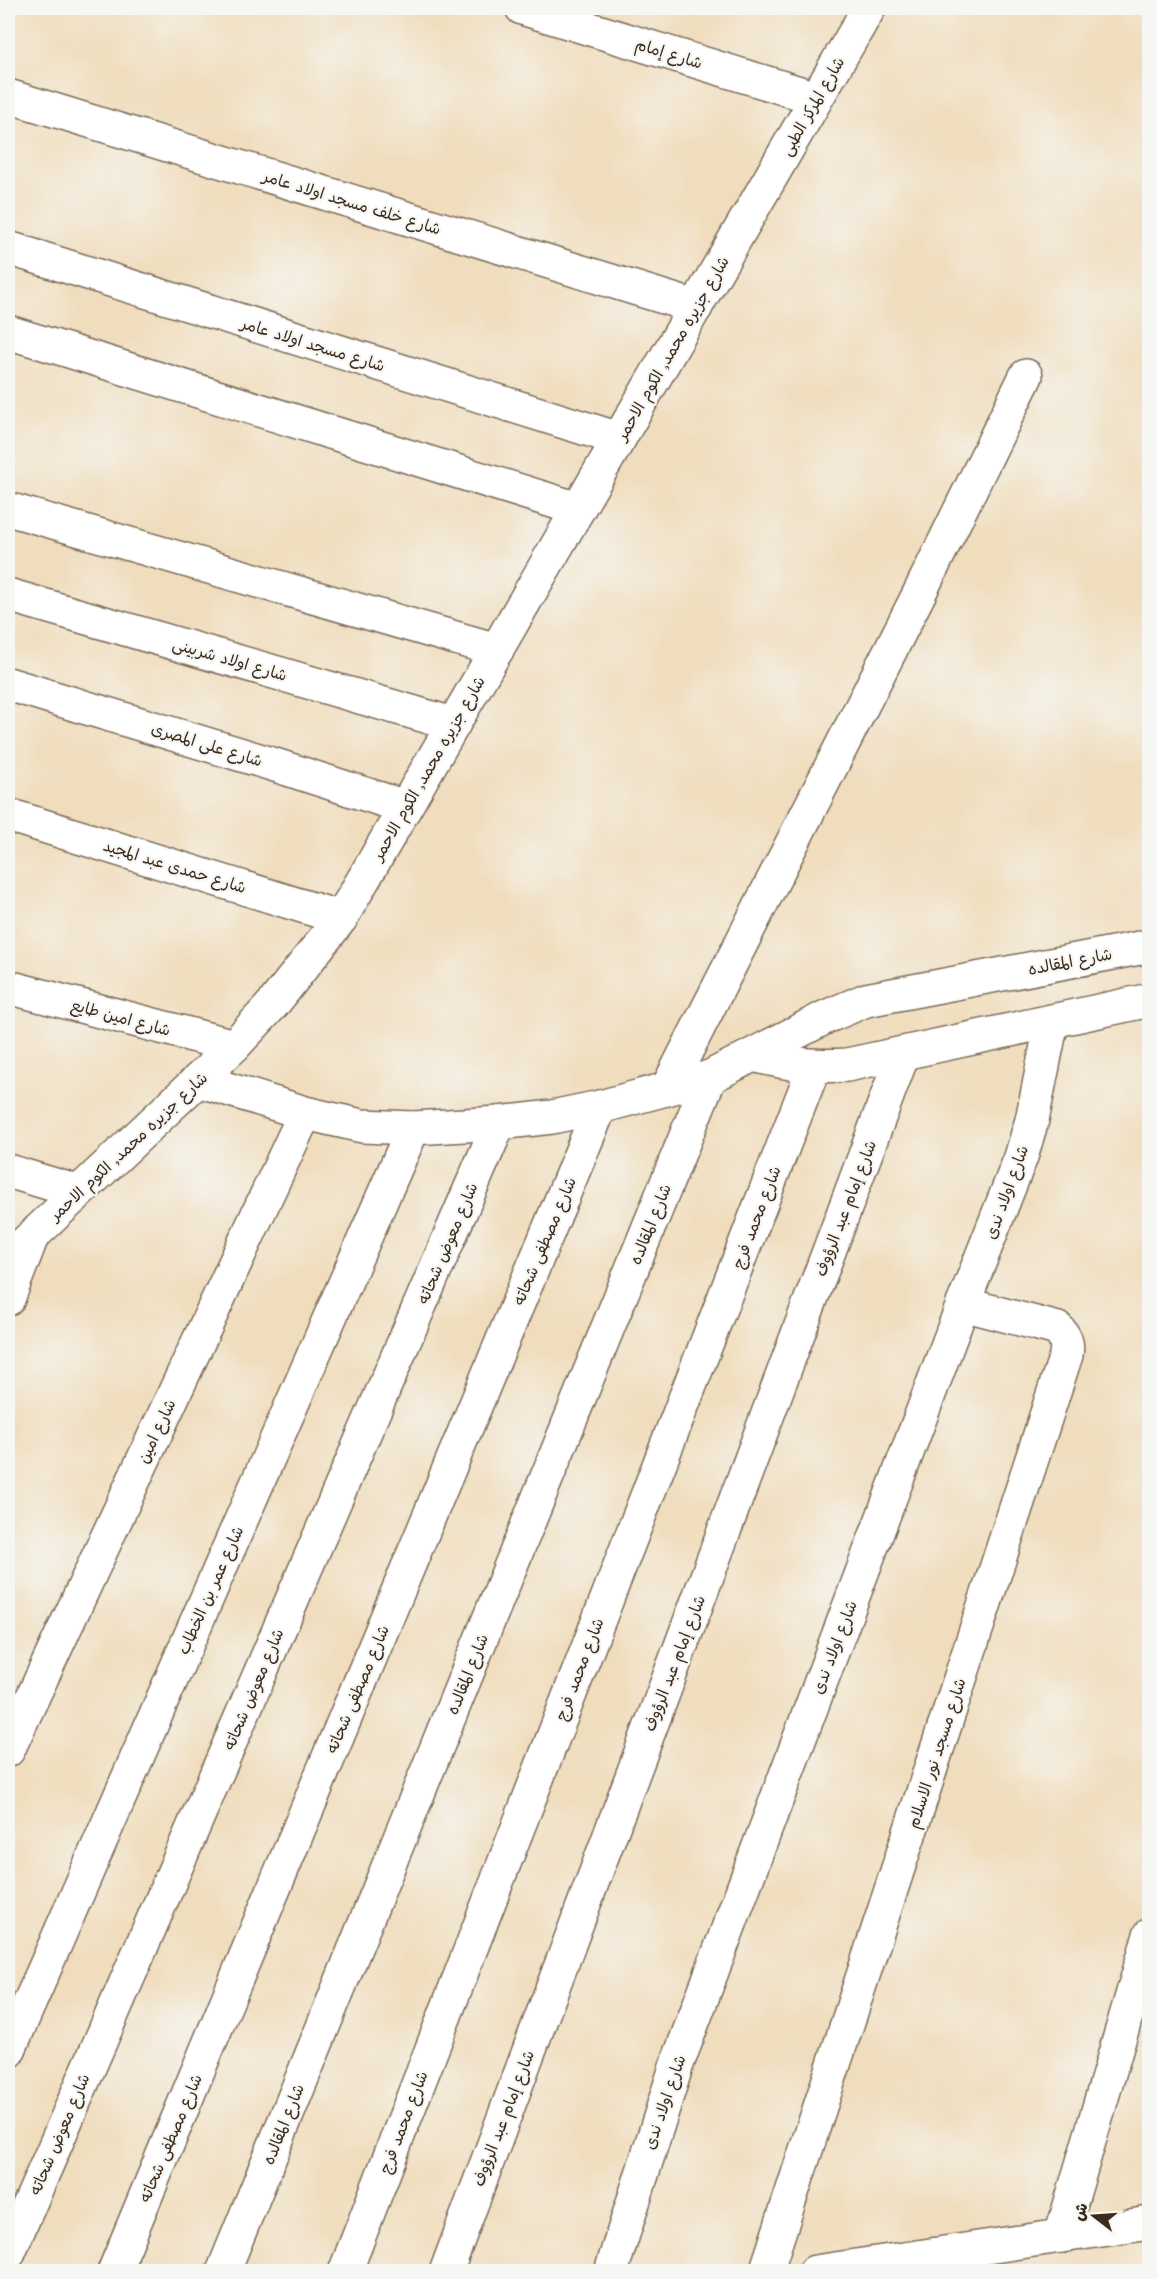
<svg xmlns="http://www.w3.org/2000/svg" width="1157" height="2279" viewBox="0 0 1157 2279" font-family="Mali,'Playpen Sans Arabic',sans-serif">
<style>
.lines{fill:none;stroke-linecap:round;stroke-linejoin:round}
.minor-casing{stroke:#7a6956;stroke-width:36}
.minor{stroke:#fff;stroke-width:33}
.labels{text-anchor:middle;stroke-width:4.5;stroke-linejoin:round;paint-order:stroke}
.street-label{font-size:16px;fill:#3b2a1e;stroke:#f6f6f2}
</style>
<rect width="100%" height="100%" fill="#f6f6f2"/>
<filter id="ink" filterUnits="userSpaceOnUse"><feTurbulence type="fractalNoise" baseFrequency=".0167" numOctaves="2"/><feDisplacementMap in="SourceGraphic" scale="12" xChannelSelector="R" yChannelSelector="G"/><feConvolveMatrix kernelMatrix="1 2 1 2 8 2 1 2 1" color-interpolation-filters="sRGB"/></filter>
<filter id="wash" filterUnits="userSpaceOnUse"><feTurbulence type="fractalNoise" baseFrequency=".008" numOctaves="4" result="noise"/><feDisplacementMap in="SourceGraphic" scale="24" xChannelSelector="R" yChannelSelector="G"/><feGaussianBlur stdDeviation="1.35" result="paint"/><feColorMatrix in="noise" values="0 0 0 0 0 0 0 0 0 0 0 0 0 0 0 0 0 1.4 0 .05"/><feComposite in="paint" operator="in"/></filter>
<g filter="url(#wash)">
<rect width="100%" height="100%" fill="#f0ddbd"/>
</g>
<g filter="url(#ink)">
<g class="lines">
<g class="minor-casing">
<g id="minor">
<polyline points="522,8 816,98"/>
<polyline points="8,96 696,307"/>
<polyline points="8,248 619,439"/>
<polyline points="8,332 578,509"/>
<polyline points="8,509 497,650"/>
<polyline points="8,595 453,724"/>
<polyline points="8,684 275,765 405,807"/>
<polyline points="8,815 341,918"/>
<polyline points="8,987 234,1046"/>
<path d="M 753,1055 C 789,1064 810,1067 847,1065 L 1150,1000"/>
<polyline points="198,1080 305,1113 362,1126 413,1128 499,1123 552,1117 600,1107 710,1077 826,1017 866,1000 1150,946"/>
<polyline points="667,1089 919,594 1026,376"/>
<polyline points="8,1171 78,1192"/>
<polyline points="8,1259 234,1046 273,1004 341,918 869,8"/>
<polyline points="8,1299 31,1239"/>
<polyline points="8,1750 305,1113"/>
<polyline points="8,2052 413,1128"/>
<polyline points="1061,2236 1150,1935"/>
<polyline points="8,2254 499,1123"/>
<polyline points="114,2272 600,1107"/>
<polyline points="223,2272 710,1077"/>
<polyline points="345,2272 814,1067"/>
<polyline points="446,2272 903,1054"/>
<polyline points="611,2272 676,2067 963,1304 1021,1157 1032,1120 1052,1021"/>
<path d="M 766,2272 L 1066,1355 C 1068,1344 1066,1338 1058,1329 L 963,1304"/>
<polyline points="815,2272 1150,2223"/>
</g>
</g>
<use href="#minor" class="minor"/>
</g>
</g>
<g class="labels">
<g class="street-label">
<text transform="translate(669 53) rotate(17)" y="6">شارع إمام</text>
<text transform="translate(812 106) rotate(-60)" y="6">شارع المركز الطبى</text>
<text transform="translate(352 202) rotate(17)" y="6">شارع خلف مسجد اولاد عامر</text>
<text transform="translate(313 344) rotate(17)" y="6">شارع مسجد اولاد عامر</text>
<text transform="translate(672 348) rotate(-60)" y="6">شارع جزيره محمد, الكوم الاحمر</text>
<text transform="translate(230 659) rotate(16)" y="6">شارع اولاد شربينى</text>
<text transform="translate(207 744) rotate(17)" y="6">شارع على المصرى</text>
<text transform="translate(428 768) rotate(-60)" y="6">شارع جزيره محمد, الكوم الاحمر</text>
<text transform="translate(175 866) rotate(17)" y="6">شارع حمدى عبد المجيد</text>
<text transform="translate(1070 961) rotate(-11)" y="6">شارع المقالده</text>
<text transform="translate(121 1017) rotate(15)" y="6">شارع امين طايع</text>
<text transform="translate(128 1146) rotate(-43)" y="6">شارع جزيره محمد, الكوم الاحمر</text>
<text transform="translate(1006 1192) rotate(-70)" y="6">شارع اولاد ندى</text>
<text transform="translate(845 1208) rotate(-69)" y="6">شارع إمام عبد الرؤوف</text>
<text transform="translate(756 1217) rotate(-69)" y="6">شارع محمد فرج</text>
<text transform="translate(650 1224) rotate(-68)" y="6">شارع المقالده</text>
<text transform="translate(544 1241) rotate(-67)" y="6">شارع مصطفى شحاته</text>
<text transform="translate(447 1243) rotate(-67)" y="6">شارع معوض شحاته</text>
<text transform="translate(156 1431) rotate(-65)" y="6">شارع امين</text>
<text transform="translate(210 1590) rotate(-66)" y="6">شارع عمر بن الخطاب</text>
<text transform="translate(834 1647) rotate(-69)" y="6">شارع اولاد ندى</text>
<text transform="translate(674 1663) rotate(-69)" y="6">شارع إمام عبد الرؤوف</text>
<text transform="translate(579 1669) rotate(-69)" y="6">شارع محمد فرج</text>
<text transform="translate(467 1674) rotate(-68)" y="6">شارع المقالده</text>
<text transform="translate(253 1689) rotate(-67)" y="6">شارع معوض شحاته</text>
<text transform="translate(357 1689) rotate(-67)" y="6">شارع مصطفى شحاته</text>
<text transform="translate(936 1753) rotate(-72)" y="6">شارع مسجد نور الاسلام</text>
<text transform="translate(664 2102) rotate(-71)" y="6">شارع اولاد ندى</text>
<text transform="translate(503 2118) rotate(-69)" y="6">شارع إمام عبد الرؤوف</text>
<text transform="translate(403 2122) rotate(-69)" y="6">شارع محمد فرج</text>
<text transform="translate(283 2124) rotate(-68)" y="6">شارع المقالده</text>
<text transform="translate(59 2134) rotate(-67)" y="6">شارع معوض شحاته</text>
<text transform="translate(170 2138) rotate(-67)" y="6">شارع مصطفى شحاته</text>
</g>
</g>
<rect width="1157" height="2279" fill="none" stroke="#f6f6f2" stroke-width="30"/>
<g transform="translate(1094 2216) rotate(287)" stroke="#f6f6f2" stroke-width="4.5" paint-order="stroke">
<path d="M0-4.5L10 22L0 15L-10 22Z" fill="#3b2a1e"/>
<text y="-9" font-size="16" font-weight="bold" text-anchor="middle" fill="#3b2a1e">ش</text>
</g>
</svg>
